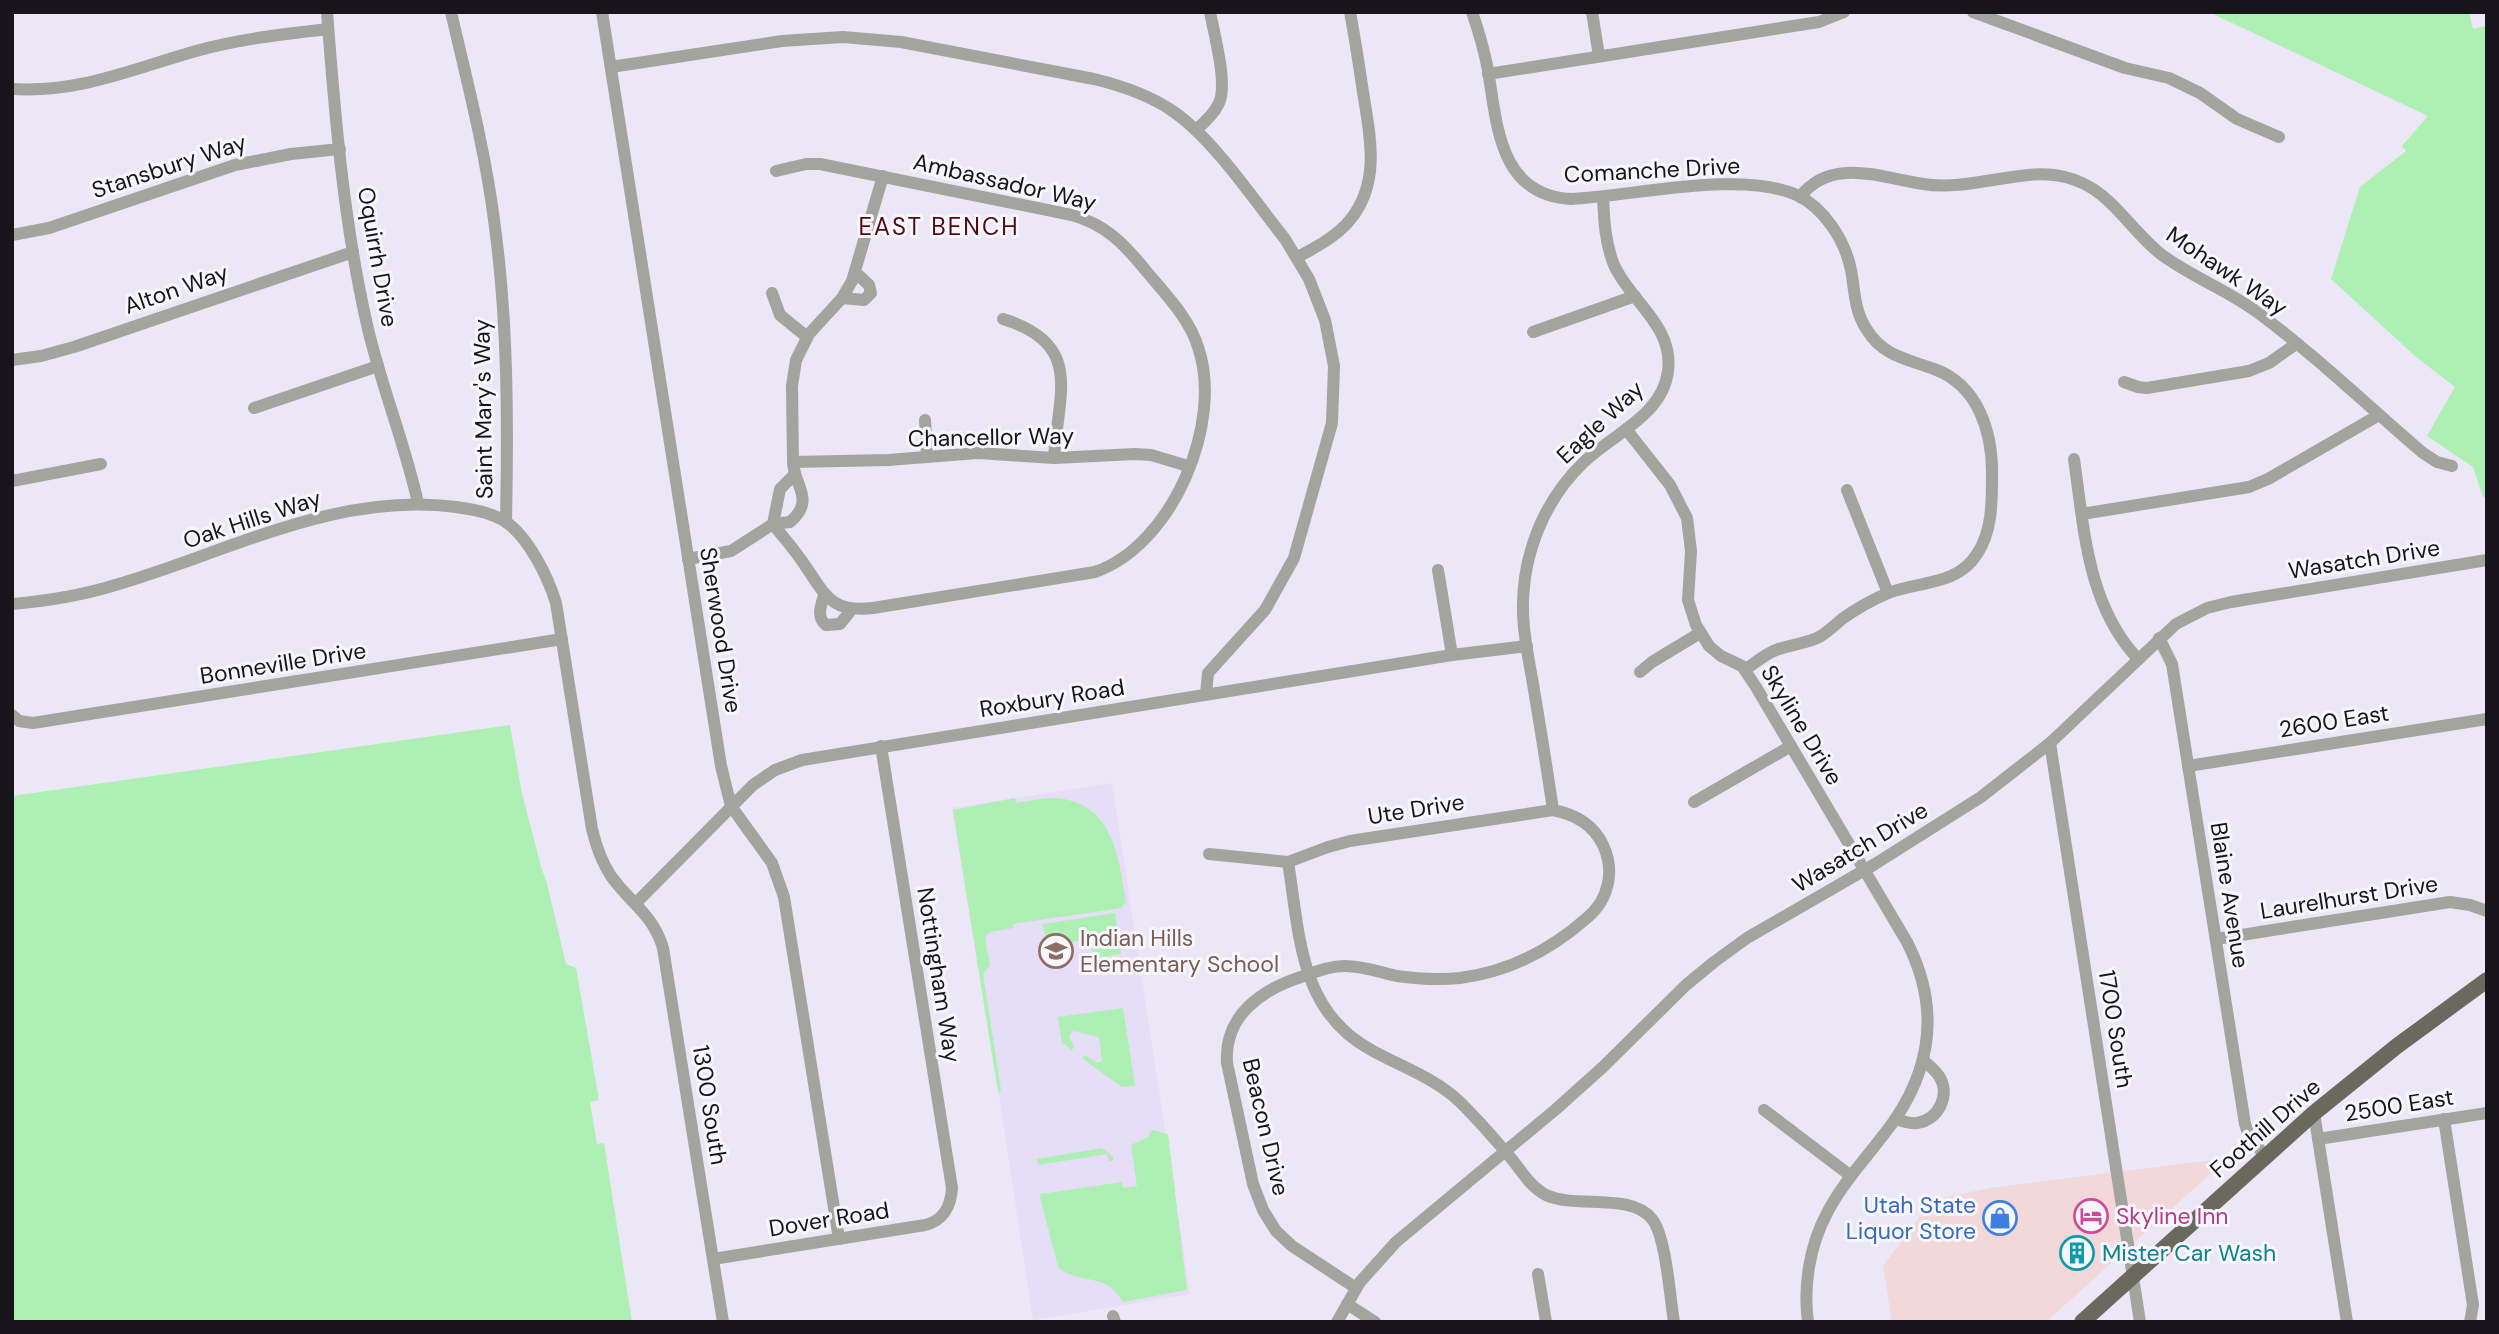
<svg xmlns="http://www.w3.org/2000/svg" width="2499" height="1334" viewBox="0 0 2499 1334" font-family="'DM Sans',sans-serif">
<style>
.commercial{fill:#f3d8d9}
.built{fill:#e5def6}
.green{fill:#aeefb3}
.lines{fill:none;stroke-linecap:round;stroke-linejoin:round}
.minor{stroke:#a3a49d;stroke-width:12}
.major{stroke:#696a5d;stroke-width:16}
.labels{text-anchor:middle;stroke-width:6;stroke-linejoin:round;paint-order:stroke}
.street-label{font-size:23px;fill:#17151b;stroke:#f8f6fd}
.education-label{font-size:23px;fill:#785e54;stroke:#f8f6fd;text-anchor:start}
.shop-label{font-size:23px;fill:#366cbe;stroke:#f8f6fd;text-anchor:end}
.hotel-label{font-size:23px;fill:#b23c85;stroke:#f8f6fd;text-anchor:start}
.culture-label{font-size:23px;fill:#0d838f;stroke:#f8f6fd;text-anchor:start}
.neighbourhood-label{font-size:24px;letter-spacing:2px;fill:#500a0f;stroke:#f8f6fd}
</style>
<rect width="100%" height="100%" fill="#ebe7f7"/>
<polygon class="commercial" points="2228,1158 2046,1322 1892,1322 1883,1266 1932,1200 1990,1188"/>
<polygon class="built" points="1112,783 1190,1294 1033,1320 999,1095 952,808"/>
<g class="green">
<polygon points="2209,12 2469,12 2473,29 2487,26 2487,496 2483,497 2473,467 2427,436 2455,387 2415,356 2331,279 2360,187 2406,151 2402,146 2428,116"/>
<polygon points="510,725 522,794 542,870 546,880 566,964 576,968 599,1100 590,1102 597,1144 604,1143 632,1322 12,1322 12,796"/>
<path d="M 1015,798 L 1016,803 C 1029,801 1042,798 1055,798 C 1113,802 1119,857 1126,902 L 1121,908 L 1013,924 L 1013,928 L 990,932 L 985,938 L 990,965 L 983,974 L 1001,1090 L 998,1092 L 953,810 Z"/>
<polygon points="1115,913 1121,954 1094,958 1090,939 1047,947 1043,924"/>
<polygon points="1123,1008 1135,1086 1122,1087 1082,1058 1085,1055 1097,1063 1102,1061 1099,1037 1073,1031 1069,1036 1074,1047 1072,1050 1062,1043 1058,1017"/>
<path d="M 1152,1130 L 1168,1134 L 1187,1290 L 1123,1302 C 1106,1271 1080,1286 1058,1267 L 1040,1197 L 1041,1194 L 1122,1182 L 1123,1188 L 1137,1186 L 1131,1145 L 1148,1137 Z"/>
<polygon points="1102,1148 1113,1157 1113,1161 1109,1161 1107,1154 1038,1165 1037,1159"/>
</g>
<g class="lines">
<g class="minor">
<path d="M 327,12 C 335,118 344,226 368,329 C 382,388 405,444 418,503"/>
<path d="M 451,12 C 467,81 485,150 494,220 C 508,320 508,422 506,522"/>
<polyline points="602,12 721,766 731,806 772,863 784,897 839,1239"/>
<path d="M 1472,12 C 1479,32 1484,50 1488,70 C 1497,125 1499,195 1571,199 C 1634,196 1740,170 1797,195 C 1824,208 1845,240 1851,270 C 1855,291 1854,311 1867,330 C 1883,356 1907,359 1934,369 C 1979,385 1993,434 1992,477 C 1992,503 1992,532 1977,554 C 1957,586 1919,581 1888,593 C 1872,600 1856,609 1842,619 C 1835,625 1829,631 1821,636 C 1807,644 1791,644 1776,650 C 1765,654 1755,663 1745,670"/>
<polyline points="1592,12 1599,56"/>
<polyline points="1973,12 2125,68 2169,78 2200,93 2237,119 2279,137"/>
<path d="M 611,67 L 782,41 L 843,37 L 901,42 L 1094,79 C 1123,86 1150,95 1174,112 C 1214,140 1254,200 1285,239 L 1309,279 L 1325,320 L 1334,366 L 1332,423 L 1294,558 L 1265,610 L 1208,673 L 1206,694"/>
<polyline points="1488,74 1819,22 1844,12"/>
<path d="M 12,89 C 80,93 132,69 196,51 C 239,39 284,34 328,29"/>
<path d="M 1196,130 C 1204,123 1213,115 1218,105 C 1229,87 1214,34 1210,12"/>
<path d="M 1800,197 C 1831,156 1882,178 1923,184 C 1971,192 2023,166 2065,177 C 2110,187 2128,229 2162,255 C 2192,277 2227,290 2257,312 C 2315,355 2368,406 2423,453 L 2437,462 L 2452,466"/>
<polyline points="12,235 49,228 235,165 291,154 340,149"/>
<path d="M 1298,257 C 1316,247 1336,237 1350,220 C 1381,182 1370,136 1363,92 C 1359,65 1355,39 1350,12"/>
<polyline points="772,293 780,315 807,337"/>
<polyline points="842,298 864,300 871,293 869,285 855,272"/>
<path d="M 1003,319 C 1084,344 1058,393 1054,458"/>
<polyline points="1533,332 1635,296"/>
<polyline points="12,360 41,356 74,347 353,252"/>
<polyline points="2124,382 2138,387 2147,388 2249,371 2269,363 2296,344"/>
<polyline points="254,408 378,366"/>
<polyline points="925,420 927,457"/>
<path d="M 1626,429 L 1670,485 L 1687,518 L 1691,551 L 1688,600 L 1696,625 L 1709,646 L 1721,656 L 1742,666 L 1756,687 L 1907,942 C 1938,1003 1934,1061 1896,1118 C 1874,1150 1845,1178 1827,1213 C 1810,1245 1803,1285 1808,1322"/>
<path d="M 2074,459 C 2084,528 2087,605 2138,659"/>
<polyline points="793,462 888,460 978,453 1054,458 1135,454 1151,455 1188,466"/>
<polyline points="12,481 101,464"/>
<polyline points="1847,490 1888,593"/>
<polyline points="2082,514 2249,487 2268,479 2379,415"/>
<path d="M 773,524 C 783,537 795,550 804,564 C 825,594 830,613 873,608 L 1095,572 C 1173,545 1224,422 1198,347 C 1189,318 1166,295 1147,272 C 1125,245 1107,225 1072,215 L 820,164 L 806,164 L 776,171"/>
<polyline points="773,524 780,489 794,475"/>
<path d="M 688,559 L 731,551 L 773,524 L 790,522 C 816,500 794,486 793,462 L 792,386 L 796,360 L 809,334 L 842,298 L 852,281 L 883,176"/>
<polyline points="1438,570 1452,655"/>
<path d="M 824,595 C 821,606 816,617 826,625 L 840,624 L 852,609"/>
<path d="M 12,604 C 46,601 79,596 112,586 C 225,554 335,491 456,507 C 472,509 493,513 506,522 C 529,538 548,577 556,603 L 592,829 C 596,846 601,861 611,876 C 630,903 653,914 663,948 L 723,1322"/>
<polyline points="2159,638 2172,664 2245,1124 2249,1136 2265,1156"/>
<polyline points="1640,672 1652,662 1700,633"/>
<polyline points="12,715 19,721 33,723 562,639"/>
<polyline points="2050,743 2140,1322"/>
<polyline points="2188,766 2487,719"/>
<polyline points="1694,802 1791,746"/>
<path d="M 1553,810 C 1547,768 1540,726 1533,684 C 1529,660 1523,635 1523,610 C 1522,555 1544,500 1584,462 C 1613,434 1663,415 1668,371 C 1674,326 1630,301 1614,265 C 1605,243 1604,219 1603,197"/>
<path d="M 1209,854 L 1288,862 L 1328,847 L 1350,841 L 1553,810 C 1574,814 1593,824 1603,845 C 1615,870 1609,899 1588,917 C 1552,949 1508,972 1460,978 C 1439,980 1418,979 1397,976 C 1379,972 1363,966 1345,966 C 1330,966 1318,971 1304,976 C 1262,989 1224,1015 1227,1063 L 1253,1184 L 1263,1210 L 1276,1231 L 1292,1246 L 1356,1288"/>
<path d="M 1288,862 C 1300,936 1299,1012 1373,1051 C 1402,1067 1435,1078 1460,1102 C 1477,1119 1494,1138 1510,1157 C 1521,1170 1530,1187 1546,1195 C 1576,1209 1630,1192 1652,1219 C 1666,1236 1670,1298 1674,1322"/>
<polyline points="636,903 753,785 775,770 802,760 1452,655 1527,646"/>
<polyline points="2216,939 2450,902 2470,905 2487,911"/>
<polyline points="1764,1110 1851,1176"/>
<polyline points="2314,1113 2347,1322"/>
<path d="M 1895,1119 C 1902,1121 1910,1124 1917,1123 C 1939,1120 1951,1094 1939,1076 C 1935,1070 1929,1065 1923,1060"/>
<polyline points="2444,1119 2473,1305 2470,1322"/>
<polyline points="2318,1139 2487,1113"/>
<path d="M 713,1259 L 925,1225 C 943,1221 951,1206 952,1188 L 881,746"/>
<polyline points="1538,1274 1546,1322"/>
<polyline points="1347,1304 1375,1322"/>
<polyline points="1113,1316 1115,1322"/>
<polyline points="1337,1322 1360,1282 1396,1242 1555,1110 1603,1067 1686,985 1714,962 1747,938 1875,864 1981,797 2050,743 2176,624 2207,608 2231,602 2487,560"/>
</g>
<polyline class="major" points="2082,1322 2314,1113 2397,1046 2487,980"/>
</g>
<defs>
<g id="school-ring" transform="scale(1.75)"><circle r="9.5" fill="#f8f6fd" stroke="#8d6e63" stroke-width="1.5"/><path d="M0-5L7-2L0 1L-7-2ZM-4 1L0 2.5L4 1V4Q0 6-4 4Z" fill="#8d6e63"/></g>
<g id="hotel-ring" transform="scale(1.75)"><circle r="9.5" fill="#f8f6fd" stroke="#d1479c" stroke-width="1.5"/><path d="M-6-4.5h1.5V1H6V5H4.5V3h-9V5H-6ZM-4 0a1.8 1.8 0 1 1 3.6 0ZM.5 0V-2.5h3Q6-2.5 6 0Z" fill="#d1479c"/></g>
<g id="shop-ring" transform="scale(1.75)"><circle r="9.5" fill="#f8f6fd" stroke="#3f7fe0" stroke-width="1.5"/><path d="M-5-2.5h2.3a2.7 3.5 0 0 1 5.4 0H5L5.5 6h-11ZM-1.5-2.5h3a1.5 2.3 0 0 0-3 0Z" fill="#3f7fe0"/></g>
<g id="building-ring" transform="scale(1.75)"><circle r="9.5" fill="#f8f6fd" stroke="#0f9aa8" stroke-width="1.5"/><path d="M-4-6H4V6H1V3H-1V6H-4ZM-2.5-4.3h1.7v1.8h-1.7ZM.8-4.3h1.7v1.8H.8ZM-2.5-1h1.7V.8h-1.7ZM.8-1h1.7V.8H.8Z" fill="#0f9aa8"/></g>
</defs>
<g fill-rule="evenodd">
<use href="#school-ring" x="1056" y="951"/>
<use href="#hotel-ring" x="2091" y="1216"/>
<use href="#shop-ring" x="2000" y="1218"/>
<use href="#building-ring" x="2077" y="1253"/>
</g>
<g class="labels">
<g class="street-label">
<text transform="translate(169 166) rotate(-18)" y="8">Stansbury Way</text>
<text transform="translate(1652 170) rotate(-3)" y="8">Comanche Drive</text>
<text transform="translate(1005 182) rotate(13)" y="8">Ambassador Way</text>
<text transform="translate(378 257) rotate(80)" y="8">Oquirrh Drive</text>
<text transform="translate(2227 271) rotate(34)" y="8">Mohawk Way</text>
<text transform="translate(176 289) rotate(-19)" y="8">Alton Way</text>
<text transform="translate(483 409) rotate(-91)" y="8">Saint Mary's Way</text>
<text transform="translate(1600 422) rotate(-43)" y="8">Eagle Way</text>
<text transform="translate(991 437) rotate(-1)" y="8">Chancellor Way</text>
<text transform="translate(252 519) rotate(-18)" y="8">Oak Hills Way</text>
<text transform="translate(2364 559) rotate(-9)" y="8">Wasatch Drive</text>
<text transform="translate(721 630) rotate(81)" y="8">Sherwood Drive</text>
<text transform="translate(283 663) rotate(-9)" y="8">Bonneville Drive</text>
<text transform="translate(1052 698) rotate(-9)" y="8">Roxbury Road</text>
<text transform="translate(2334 721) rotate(-9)" y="8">2600 East</text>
<text transform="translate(1802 725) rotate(59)" y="8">Skyline Drive</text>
<text transform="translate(1416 809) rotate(-9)" y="8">Ute Drive</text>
<text transform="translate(1860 847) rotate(-31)" y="8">Wasatch Drive</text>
<text transform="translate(2230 895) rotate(81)" y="8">Blaine Avenue</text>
<text transform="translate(2349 897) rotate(-9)" y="8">Laurelhurst Drive</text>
<text transform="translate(939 975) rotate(81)" y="8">Nottingham Way</text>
<text transform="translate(2116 1029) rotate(81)" y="8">1700 South</text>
<text transform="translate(710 1105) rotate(81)" y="8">1300 South</text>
<text transform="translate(2399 1105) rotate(-9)" y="8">2500 East</text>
<text transform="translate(1266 1127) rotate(77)" y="8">Beacon Drive</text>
<text transform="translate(2265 1128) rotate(-41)" y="8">Foothill Drive</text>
<text transform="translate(829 1219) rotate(-9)" y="8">Dover Road</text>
</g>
<g class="education-label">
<text x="1080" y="946">Indian Hills<tspan x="1080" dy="26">Elementary School</tspan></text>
</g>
<g class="shop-label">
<text x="1976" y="1213">Utah State<tspan x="1976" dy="26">Liquor Store</tspan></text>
</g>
<g class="hotel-label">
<text x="2116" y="1224">Skyline Inn</text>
</g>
<g class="culture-label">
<text x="2102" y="1261">Mister Car Wash</text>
</g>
<g class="neighbourhood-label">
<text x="939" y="235">EAST BENCH</text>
</g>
</g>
<rect width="2499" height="1334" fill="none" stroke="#17151b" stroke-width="28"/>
</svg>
